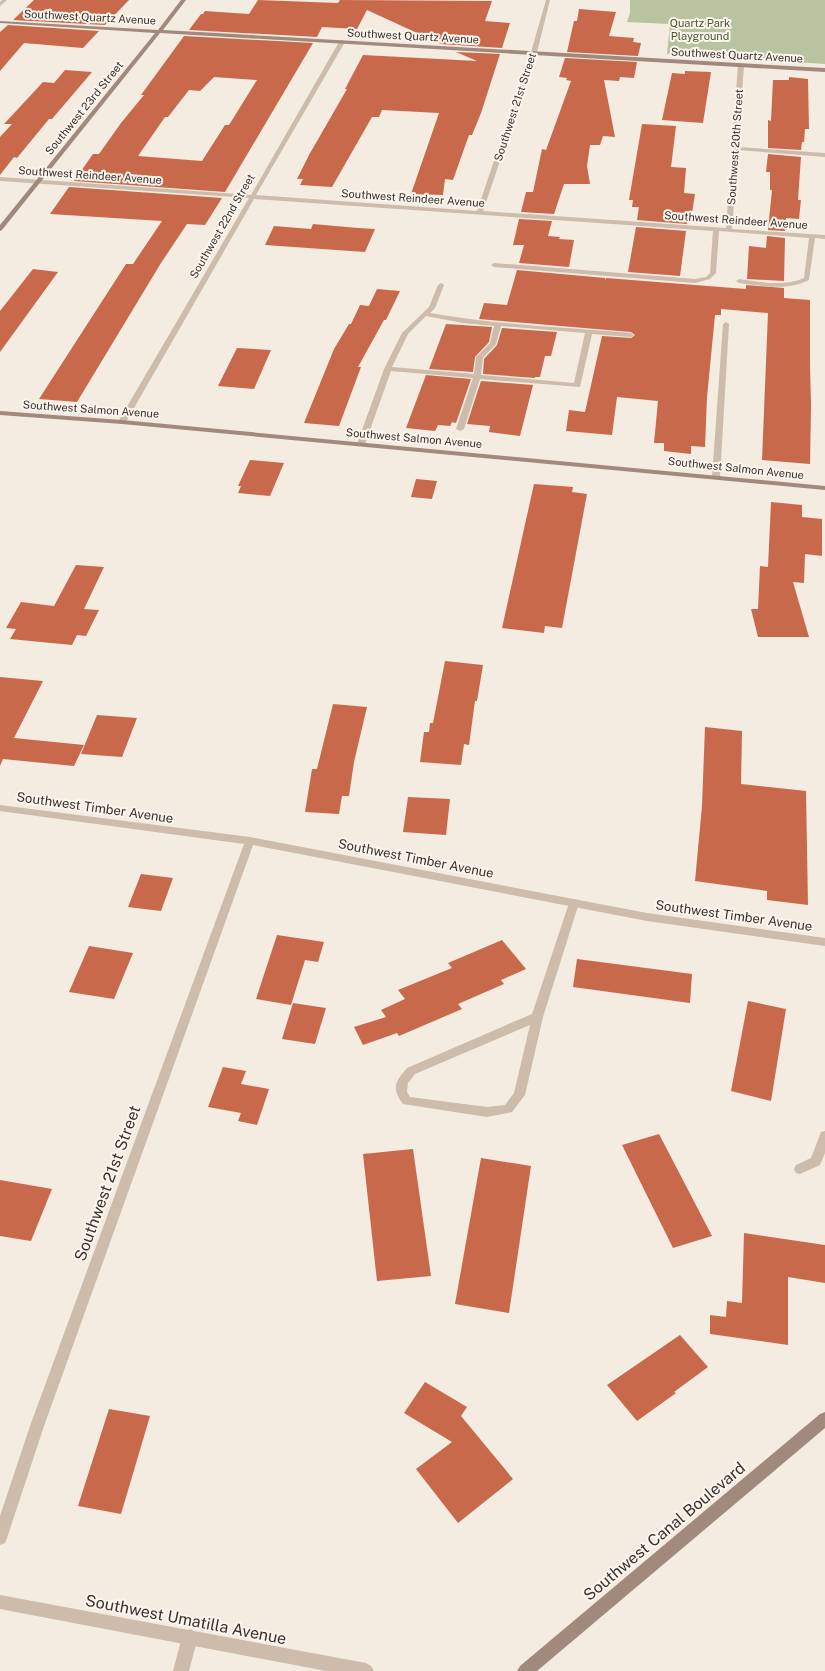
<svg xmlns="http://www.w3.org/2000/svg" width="825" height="1671" viewBox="0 0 825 1671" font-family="'Public Sans',sans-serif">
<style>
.green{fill:#b8c4a0}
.building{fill:#c8694b;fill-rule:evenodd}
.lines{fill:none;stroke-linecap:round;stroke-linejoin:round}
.lane{fill:#cdbbac;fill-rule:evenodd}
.street{fill:#cdbbac;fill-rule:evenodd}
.secondary{fill:#a18a7d;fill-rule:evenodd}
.labels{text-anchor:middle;stroke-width:4;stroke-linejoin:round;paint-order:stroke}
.far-street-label{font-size:11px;fill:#3b302b;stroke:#fbf5ee}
.far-park-label{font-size:11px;fill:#4a5a2e;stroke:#fbf5ee}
.street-label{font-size:13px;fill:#3b302b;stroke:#fbf5ee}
.near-street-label{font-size:16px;fill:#3b302b;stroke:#fbf5ee}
</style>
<rect width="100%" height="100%" fill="#f4ebe1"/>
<polygon class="green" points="630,0 825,0 825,64 667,54 670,24 627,22 630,13"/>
<g class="building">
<polygon points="34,0 129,0 105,25 13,20"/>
<polygon points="258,0 338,3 340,0 492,1 485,21 510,23 509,26 502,48 441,44 367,10 357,29 322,27 317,37 189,30 201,14 203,14 205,11 249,14"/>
<polygon points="579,9 616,12 609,36 634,38 633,42 641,43 638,56 567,52 574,21 577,21"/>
<polygon points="8,25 99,31 83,48 24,43 0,71 0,32"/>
<path d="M 184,36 L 313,43 L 225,192 L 74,181 L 93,154 L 99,154 L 121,123 L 144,95 L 141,95 ZM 214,77 L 257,80 L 234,117 L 229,125 L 225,125 L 202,161 L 138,156 L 165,117 L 168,117 L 189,90 L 200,91 Z"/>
<polygon points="456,52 500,54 481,113 472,135 469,135 453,180 445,179 443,195 411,194 439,113 382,110 379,117 372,117 332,187 300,185 303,179 297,179 309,155 347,89 345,89 363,55 477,61"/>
<polygon points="565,58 637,62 634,78 620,77 619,81 604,80 615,137 603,136 600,145 590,145 587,166 590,184 564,184 554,214 521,212 526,192 533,192 542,149 546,150 571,81 566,80 567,78 559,77"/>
<polygon points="65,70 92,72 52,119 49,119 17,158 14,157 0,175 0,137 12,124 4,124 43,82 54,83"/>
<polygon points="685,71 711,72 703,123 662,120 672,73 685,74"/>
<polygon points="789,77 808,79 809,129 805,129 804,142 802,142 801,150 768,148 768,120 771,121 773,80 789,80"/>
<polygon points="642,124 676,126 671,167 686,168 684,193 695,194 692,213 688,213 687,224 637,220 639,207 632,207 633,200 629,200"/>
<polygon points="768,154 801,157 798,200 801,200 799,219 786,218 785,231 768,230 772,190 770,190 770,172 766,172"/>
<polygon points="69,187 222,198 205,225 187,224 161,263 77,402 39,399 126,264 133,264 162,221 50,214"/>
<polygon points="519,219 552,221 548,236 560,237 559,239 574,240 569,267 519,263 524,245 513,245"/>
<polygon points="313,224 358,228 375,229 365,252 265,245 274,226 311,229"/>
<polygon points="636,227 686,231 680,276 628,272"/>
<polygon points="767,236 785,238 784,281 747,279 749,246 766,248"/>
<polygon points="33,269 58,272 0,352 0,311"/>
<polygon points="517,270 605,278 605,280 606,278 746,289 746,285 784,288 784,298 810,300 810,365 811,405 810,464 762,460 768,313 721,309 721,315 715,315 707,397 705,447 691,446 691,454 664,451 664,443 654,443 658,401 617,397 612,435 566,431 569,410 585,412 602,336 631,338 635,335 631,332 479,319 484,303 507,305"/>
<polygon points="377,289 400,291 386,320 384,320 358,367 361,367 339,426 304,423 334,349 349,324 351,324 360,305 369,306"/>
<polygon points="446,324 492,327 489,342 475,357 473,372 429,369"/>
<polygon points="502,328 557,332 551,356 545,356 540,377 535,377 535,378 483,374 484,359 497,345"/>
<polygon points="237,348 271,350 254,389 218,386"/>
<polygon points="426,375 471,379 456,423 452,422 450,426 438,425 435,431 406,428"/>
<polygon points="481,381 533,385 520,436 489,432 490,426 467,424"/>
<polygon points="250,460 284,463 270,496 238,493 241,486 238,486"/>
<polygon points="416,479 437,481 432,499 411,497"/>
<polygon points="534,484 573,487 572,492 587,494 562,628 545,626 544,633 502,628"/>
<polygon points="771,502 802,505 802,517 822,519 822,556 805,554 804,583 793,582 809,637 758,637 751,609 758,609 760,566 768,567"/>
<polygon points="76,565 104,567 84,609 99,610 86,636 77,635 72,645 10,639 16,629 6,628 21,602 54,606"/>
<polygon points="445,661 483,665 477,701 475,701 469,745 464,744 461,765 420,762 424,732 429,732 430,723 433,723"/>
<polygon points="0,677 43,681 14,738 84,745 74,766 3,759 0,766"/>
<polygon points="333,704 367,707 354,762 349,796 342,796 339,814 305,812 312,769 317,769"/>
<polygon points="97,715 137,718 122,757 81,754"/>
<polygon points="705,727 742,731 741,784 806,791 808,905 767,900 767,891 695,881 702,806"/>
<polygon points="408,797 450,799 446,835 403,832"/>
<polygon points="141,874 173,878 161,911 128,907"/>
<polygon points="277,935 324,942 318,962 305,960 291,1005 256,999"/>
<polygon points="502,940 526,969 501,980 504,984 458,1004 462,1009 399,1036 397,1033 363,1045 354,1027 386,1017 381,1010 405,999 398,990 452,968 448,963"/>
<polygon points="89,946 133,953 114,999 69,992"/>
<polygon points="577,959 692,974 690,1003 573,987"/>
<polygon points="748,1001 786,1009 771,1101 731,1091"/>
<polygon points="293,1003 326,1008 315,1044 282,1039"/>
<polygon points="223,1067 246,1071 241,1084 269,1089 257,1125 238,1121 241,1113 208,1107"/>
<polygon points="659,1134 712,1236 673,1248 622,1145"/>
<polygon points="413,1149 431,1276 377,1281 363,1154"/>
<polygon points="481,1158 531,1166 509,1313 455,1304"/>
<polygon points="0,1180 52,1189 31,1241 0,1236"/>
<polygon points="744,1233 825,1245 825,1283 788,1277 788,1345 710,1334 710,1315 726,1317 727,1301 742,1303"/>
<polygon points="680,1335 708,1367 674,1392 676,1393 637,1421 607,1385"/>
<polygon points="425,1382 467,1407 461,1416 513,1479 458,1523 416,1469 452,1442 404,1413"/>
<polygon points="109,1409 150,1416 121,1514 78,1506"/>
</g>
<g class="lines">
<g class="lane">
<path d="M 574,899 L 578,900 L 579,903 L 543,1017 L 525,1095 L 512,1112 L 487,1117 L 403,1104 C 391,1088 395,1082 407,1068 L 532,1014 L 570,900 ZM 530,1025 L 514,1093 L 505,1105 L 487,1107 L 410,1097 L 407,1092 L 408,1083 L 415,1074 Z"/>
<polygon points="190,1629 195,1632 198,1637 189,1671 173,1671 182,1637 185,1632"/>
</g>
<g class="street">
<polygon points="2,0 7,0 0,6 0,2"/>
<path d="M 546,0 L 550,0 L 537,52 L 483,211 L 726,228 L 738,65 L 741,63 L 744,65 L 738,147 L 825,153 L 825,157 L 738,150 L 732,229 L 825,235 L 825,239 L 815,238 L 809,280 C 787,291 763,286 739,283 L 736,281 L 739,279 C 760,282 784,287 804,278 L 809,238 L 719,231 L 716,273 L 710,279 L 695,283 L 494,267 L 491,265 L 494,263 L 695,279 L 706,277 L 710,273 L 713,231 L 254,199 L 126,422 L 122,424 L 119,424 L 118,422 L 249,198 L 0,181 L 0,177 L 251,195 L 339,42 L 342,40 L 345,42 L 256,195 L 477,211 L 531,52 Z"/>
<path d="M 441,283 L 444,285 L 435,308 L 430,313 C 496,325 564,327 631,333 L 634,335 L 631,337 L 592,334 L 580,387 L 480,379 L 464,429 L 460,431 L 456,429 L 473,378 L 391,371 L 365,444 L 361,446 L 358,446 L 357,444 L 384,369 L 402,333 L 429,307 L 438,285 ZM 426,316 L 463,323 L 494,326 L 490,343 L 476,357 L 474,374 L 392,367 L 408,334 ZM 501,326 L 585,333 L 574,383 L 481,375 L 483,358 L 496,344 Z"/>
<polygon points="726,322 729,324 720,477 716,479 712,477 723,324"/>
<polygon points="0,805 250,837 647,913 825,938 825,946 647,921 253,845 44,1426 7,1538 5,1543 0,1545 0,1516 30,1426 244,844 0,811"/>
<polygon points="825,1131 825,1153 820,1165 800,1174 796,1173 794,1169 796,1165 811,1158 821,1132"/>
<polygon points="0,1595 366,1663 371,1666 374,1671 326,1671 0,1609"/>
</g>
<g class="secondary">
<polygon points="181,0 186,0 163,30 825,68 825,72 160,33 2,230 0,231 0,225 155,33 0,23 0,21 158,30"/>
<polygon points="0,411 122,420 825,486 825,490 122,424 0,415"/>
<polygon points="825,1412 825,1428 537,1671 517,1671 520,1666 820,1414"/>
</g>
</g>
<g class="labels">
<g class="far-street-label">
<text transform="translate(90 17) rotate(3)" y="4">Southwest Quartz Avenue</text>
<text transform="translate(413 36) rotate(3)" y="4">Southwest Quartz Avenue</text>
<text transform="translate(737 55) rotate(3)" y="4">Southwest Quartz Avenue</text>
<text transform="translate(515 107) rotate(-72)" y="4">Southwest 21st Street</text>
<text transform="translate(84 108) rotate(-51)" y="4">Southwest 23rd Street</text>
<text transform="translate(735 147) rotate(-86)" y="4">Southwest 20th Street</text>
<text transform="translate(90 175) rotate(4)" y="4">Southwest Reindeer Avenue</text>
<text transform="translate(413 198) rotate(4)" y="4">Southwest Reindeer Avenue</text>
<text transform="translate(736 220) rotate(4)" y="4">Southwest Reindeer Avenue</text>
<text transform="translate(222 226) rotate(-60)" y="4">Southwest 22nd Street</text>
<text transform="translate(91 409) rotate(4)" y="4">Southwest Salmon Avenue</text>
<text transform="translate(414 438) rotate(5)" y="4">Southwest Salmon Avenue</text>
<text transform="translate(736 468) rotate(6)" y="4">Southwest Salmon Avenue</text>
</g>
<g class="far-park-label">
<text x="700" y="27">Quartz Park<tspan x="700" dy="13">Playground</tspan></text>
</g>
<g class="street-label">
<text transform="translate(95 807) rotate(8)" y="5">Southwest Timber Avenue</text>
<text transform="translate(416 858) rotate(11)" y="5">Southwest Timber Avenue</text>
<text transform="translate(734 915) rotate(8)" y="5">Southwest Timber Avenue</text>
</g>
<g class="near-street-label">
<text transform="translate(107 1183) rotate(-70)" y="6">Southwest 21st Street</text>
<text transform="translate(664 1531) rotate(-40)" y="6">Southwest Canal Boulevard</text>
<text transform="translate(186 1619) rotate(11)" y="6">Southwest Umatilla Avenue</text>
</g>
</g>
</svg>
